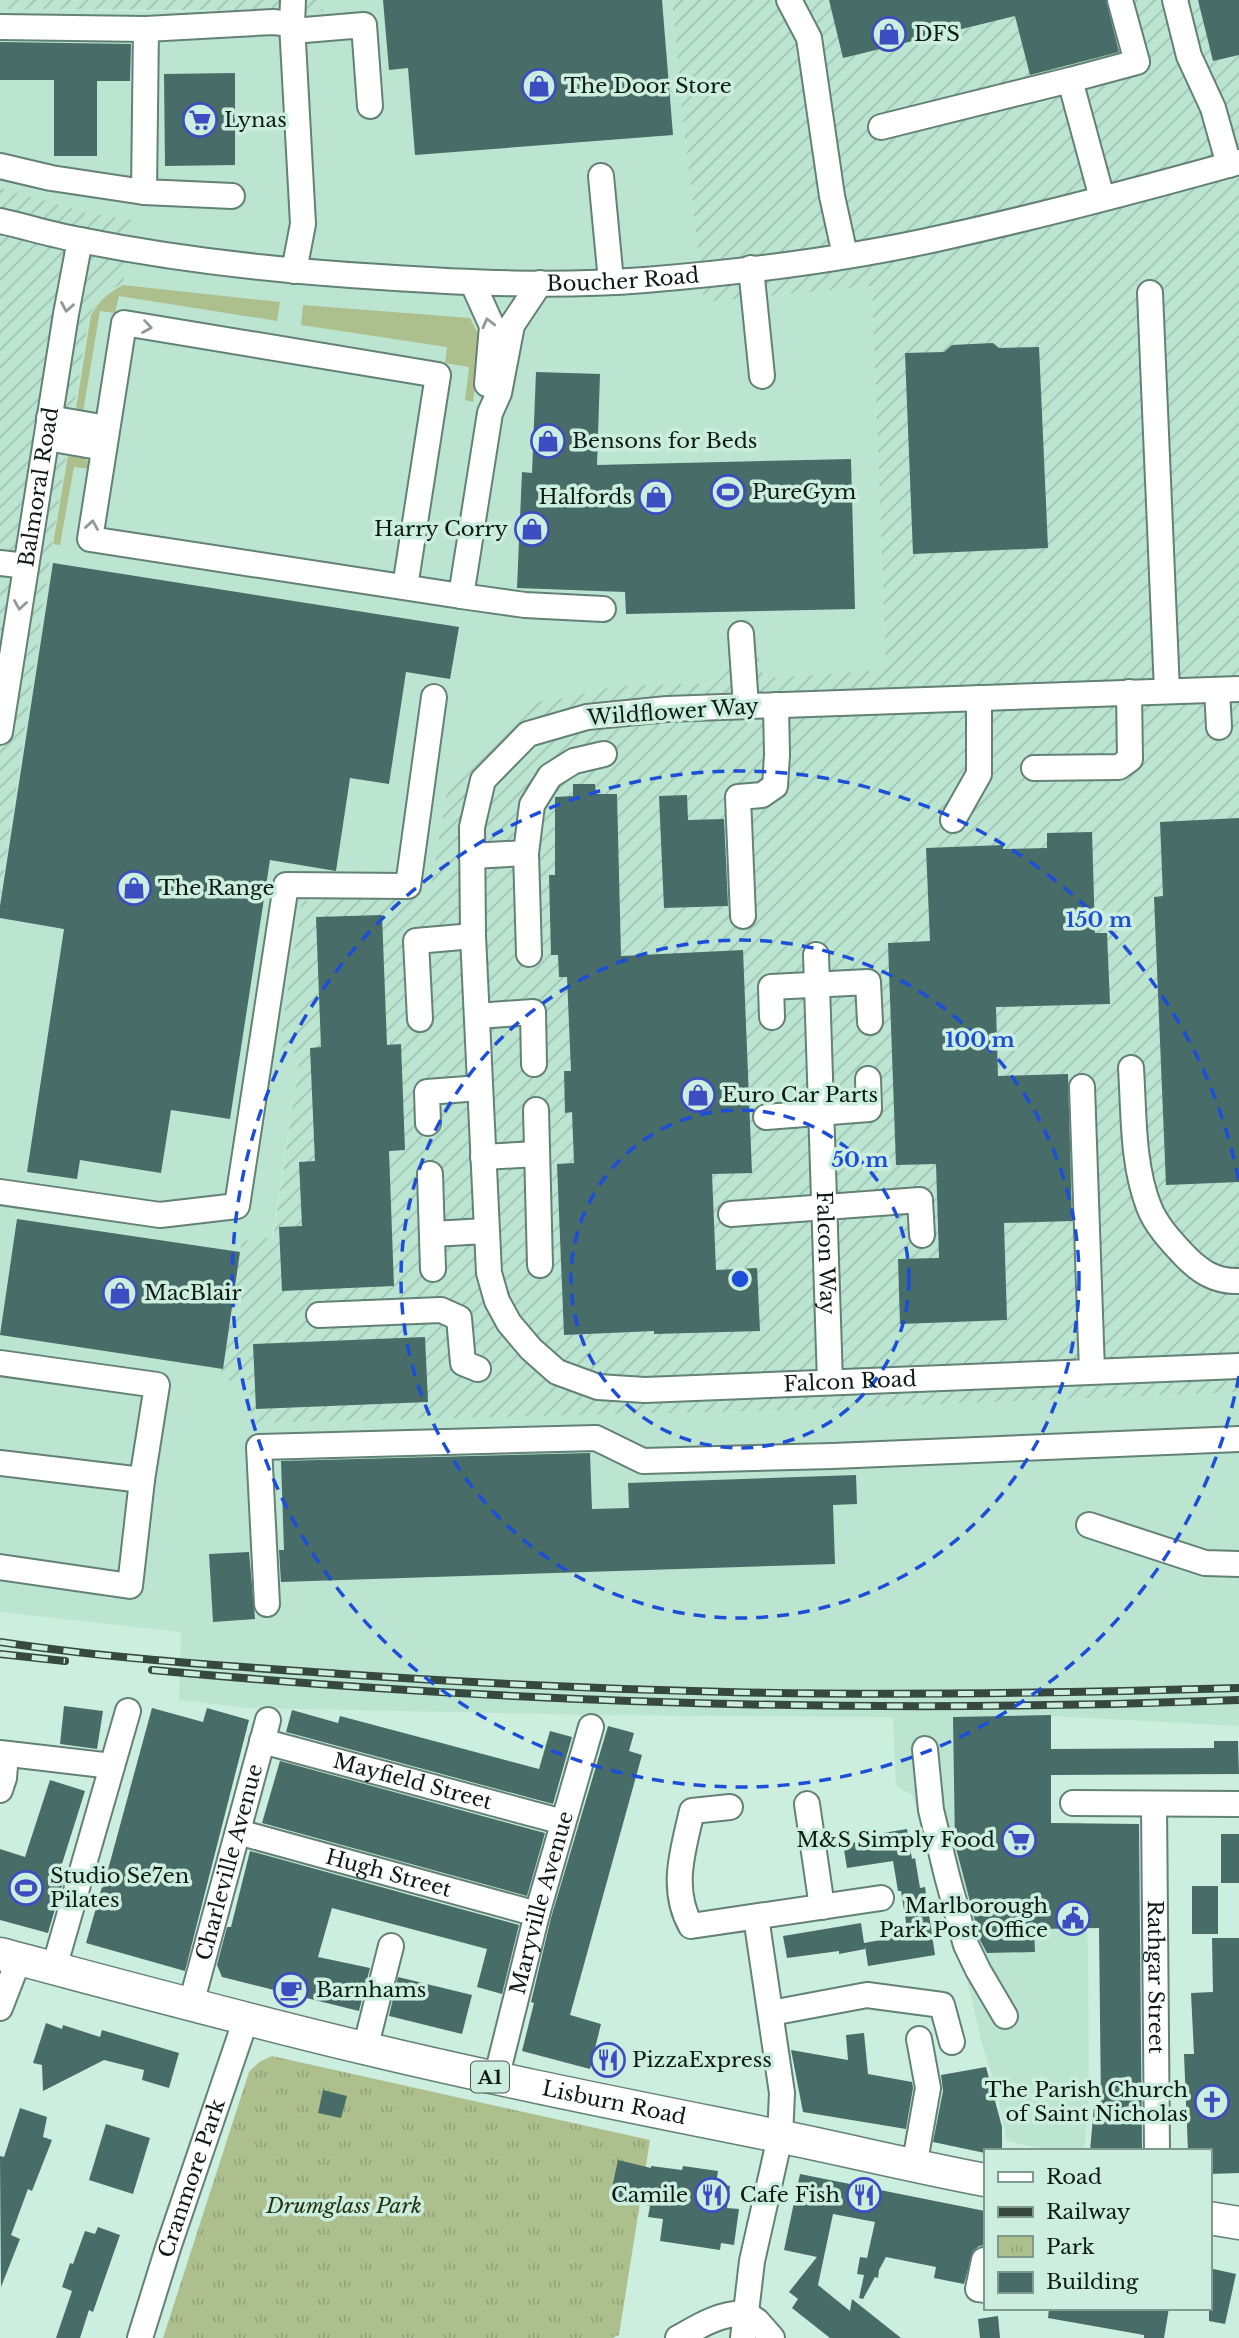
<svg xmlns="http://www.w3.org/2000/svg" width="1239" height="2338" viewBox="0 0 1239 2338" font-family="'Libre Baskerville',serif">
<style>
.built{fill:#bbe5d1}
.industrial{fill:url(#industrial-furrows)}
.grass{fill:#aebf8e}
.park{fill:url(#park-tufts)}
.building{fill:#486c67}
.lines{fill:none;stroke-linecap:round;stroke-linejoin:round}
.minor-casing{stroke:#638174;stroke-width:28}
.major-casing{stroke:#638174;stroke-width:35}
.minor{stroke:#fff;stroke-width:24}
.major{stroke:#fff;stroke-width:32}
.rail-casing{stroke:#374840;stroke-width:8}
.rail{stroke:#cceede;stroke-width:5;stroke-dasharray:16;stroke-linecap:butt}
.oneway{stroke:#939896}
.ring{fill:none;stroke:#1d4ed8;stroke-width:3.5;stroke-dasharray:12 9}
.labels{text-anchor:middle;stroke-width:7;stroke-linejoin:round;paint-order:stroke}
.shield{fill:#cceede;stroke:#475a51;stroke-width:2}
.shield-label{font-size:19px;font-weight:bold;fill:#0e1a15}
.poi-label{font-size:21px;fill:#0e1a15;stroke:#cceede;text-anchor:start}
.street-label{font-size:21px;fill:#0e1a15;stroke:#cceede}
.park-label{font-size:21px;font-style:italic;fill:#283212;stroke:#cceede}
.centre{fill:#1d4ed8;stroke:#cceede;stroke-width:3.5}
.ring-label{font-size:21px;text-anchor:middle;font-weight:bold;fill:#1d4ed8;stroke:#cceede;stroke-width:7;stroke-linejoin:round;paint-order:stroke}
</style>
<defs>
<pattern id="industrial-furrows" width="10" height="10" patternUnits="userSpaceOnUse" patternTransform="scale(1.75)"><rect width="10" height="10" fill="#bbe5d1"/><path d="M-1 1l2-2M0 10L10 0M9 11l2-2" fill="none" stroke="#a0c4b3"/></pattern>
<pattern id="park-tufts" width="24" height="20" patternUnits="userSpaceOnUse" patternTransform="scale(1.75)"><rect width="24" height="20" fill="#aebf8e"/><path d="M3 7l-1-3M5 7V3M7 7l1-3M15 17l-1-3M17 17v-4M19 17l1-3" fill="none" stroke="#94a47a"/></pattern>
</defs>
<rect width="100%" height="100%" fill="#cceede"/>
<polygon class="built" points="317,0 672,0 685,138 704,302 872,286 886,671 771,678 762,673 728,644 727,664 721,677 709,683 616,686 559,699 526,703 447,790 429,896 302,901 300,1056 272,1239 255,1237 241,1244 221,1381 250,1379 252,1423 794,1410 1239,1392 1239,1726 1051,1716 1051,1823 1082,1822 1088,1949 1089,2100 1084,2151 1055,2151 1007,2141 997,2091 982,2043 950,1908 912,1795 896,1786 893,1717 592,1715 248,1708 179,1700 181,1632 0,1612 0,898 52,545 86,334 90,314 99,300 109,290 133,220 87,213 0,188 0,9 259,12"/>
<g class="industrial">
<polygon points="0,0 317,0 324,11 0,9"/>
<polygon points="672,0 1239,0 1239,1392 794,1410 251,1423 250,1380 220,1381 241,1243 255,1237 273,1239 300,1056 279,1045 302,901 429,896 447,790 509,719 526,703 559,699 616,686 709,683 721,677 727,664 729,644 756,643 762,673 771,678 886,670 872,286 704,302 685,138"/>
<polygon points="0,188 87,213 134,220 123,283 109,290 99,300 90,314 86,334 52,545 0,898"/>
</g>
<g class="grass">
<path d="M 123,285 L 280,302 L 277,321 L 119,296 L 115,313 L 100,311 L 83,412 L 74,421 L 91,315 C 100,300 108,293 123,285 Z"/>
<polygon points="303,305 470,318 479,336 478,363 473,402 465,400 469,367 445,363 447,347 301,325"/>
<polygon points="68,456 84,458 89,462 90,469 74,467 60,545 53,544"/>
</g>
<polygon class="park" points="272,2056 650,2140 619,2335 612,2338 163,2338 249,2072 259,2062"/>
<g class="building">
<polygon points="383,0 662,0 673,135 415,155 408,68 389,70"/>
<polygon points="829,0 1106,0 1119,52 1030,75 1015,16 843,58"/>
<polygon points="1198,0 1239,0 1239,55 1213,61"/>
<polygon points="0,42 131,44 130,81 97,81 97,156 54,156 54,80 0,80"/>
<polygon points="235,73 235,165 165,166 164,74"/>
<polygon points="993,343 999,348 1039,347 1048,548 913,554 905,353 944,352 952,345"/>
<polygon points="536,372 600,374 597,465 851,459 855,609 626,614 625,592 517,588 522,472 532,473"/>
<polygon points="53,563 459,627 450,679 406,672 389,784 350,778 336,871 270,860 230,1119 171,1110 161,1173 80,1160 77,1179 27,1172 64,929 0,918 0,906"/>
<polygon points="573,784 595,784 596,794 617,794 621,956 743,950 752,1173 712,1174 716,1270 757,1268 760,1331 654,1334 654,1331 564,1335 557,1164 574,1163 572,1112 565,1113 564,1071 571,1071 567,977 559,977 558,955 551,955 549,875 555,875 555,797 573,796"/>
<polygon points="687,795 688,820 724,819 728,906 664,908 659,796"/>
<polygon points="1239,818 1239,1182 1166,1185 1154,897 1163,896 1160,822"/>
<polygon points="1092,832 1095,933 1107,933 1110,1004 996,1007 998,1076 1068,1074 1072,1221 1004,1223 1007,1320 900,1324 898,1259 939,1258 936,1164 896,1165 888,943 930,941 926,848 1003,845 1003,849 1047,848 1047,833"/>
<polygon points="382,915 387,1045 401,1044 405,1150 389,1151 394,1286 282,1291 279,1227 302,1226 299,1162 315,1161 310,1048 321,1047 316,917"/>
<polygon points="17,1219 240,1252 223,1369 0,1335"/>
<polygon points="425,1337 428,1402 256,1409 253,1344"/>
<polygon points="590,1453 592,1509 629,1508 628,1483 856,1475 857,1504 833,1505 835,1564 281,1582 279,1550 284,1550 281,1461"/>
<polygon points="249,1552 255,1619 213,1622 209,1554"/>
<polygon points="64,1706 103,1711 97,1749 60,1744"/>
<polygon points="152,1708 203,1722 207,1708 249,1720 185,1971 86,1943 102,1887 103,1888"/>
<polygon points="292,1710 338,1723 340,1716 539,1769 550,1731 572,1737 553,1804 286,1732"/>
<polygon points="1051,1715 1051,1749 1214,1748 1214,1741 1238,1741 1239,1774 1051,1775 1051,1823 1139,1824 1142,2151 1090,2151 1094,2106 1101,2106 1099,1928 1034,1929 1035,1952 987,1953 980,1940 955,1844 953,1717"/>
<polygon points="608,1726 634,1733 629,1751 642,1755 570,2015 601,2024 590,2069 522,2051 534,2003 531,2002 551,1918"/>
<polygon points="280,1761 545,1833 527,1896 262,1823"/>
<polygon points="50,1780 85,1791 61,1867 67,1868 48,1933 0,1920 0,1849 25,1857"/>
<polygon points="907,1829 912,1859 915,1858 920,1888 925,1887 935,1955 868,1966 865,1946 865,1949 839,1954 839,1951 787,1958 783,1936 861,1923 864,1943 908,1935 901,1891 898,1891 893,1861 847,1868 843,1844 878,1839 877,1834"/>
<rect x="1221" y="1834" width="18" height="49"/>
<polygon points="250,1851 519,1925 502,1994 477,1987 487,1949 332,1908 318,1957 370,1968 359,2011 222,1977 217,1965 227,1927 231,1927"/>
<rect x="1192" y="1886" width="26" height="48"/>
<polygon points="1212,1938 1239,1938 1239,2173 1209,2174 1209,2151 1188,2151 1184,2054 1194,2054 1191,1993 1213,1992"/>
<polygon points="398,1977 472,1995 462,2034 389,2016"/>
<polygon points="46,2023 62,2029 63,2025 100,2037 102,2030 179,2053 169,2088 142,2080 144,2070 104,2060 43,2091 42,2065 33,2063"/>
<polygon points="864,2033 868,2074 912,2082 913,2088 906,2129 803,2112 791,2050 848,2060 846,2035"/>
<polygon points="986,2067 1002,2127 1002,2151 985,2151 985,2153 933,2142 943,2091 941,2075"/>
<polygon points="323,2090 347,2096 341,2118 318,2113"/>
<polygon points="20,2108 47,2117 43,2137 52,2140 32,2191 28,2189 11,2235 20,2239 1,2287 0,2156 4,2157"/>
<polygon points="106,2124 150,2138 133,2194 89,2180"/>
<polygon points="618,2160 651,2168 651,2166 682,2170 683,2166 718,2171 716,2184 730,2186 727,2208 739,2209 734,2245 721,2243 720,2250 660,2241 663,2219 648,2217 650,2206 610,2197"/>
<polygon points="800,2174 985,2211 985,2245 979,2246 973,2251 964,2284 934,2278 936,2267 886,2257 879,2270 878,2278 875,2277 863,2299 859,2298 864,2275 857,2274 860,2257 867,2258 875,2222 833,2214 818,2285 850,2311 852,2299 901,2338 830,2338 792,2308 798,2299 789,2292 817,2257 784,2250"/>
<polygon points="98,2227 120,2235 93,2312 89,2310 80,2338 56,2338 72,2291 62,2287 70,2263 73,2264 85,2231 95,2234"/>
<polygon points="1209,2268 1236,2274 1225,2324 1209,2321"/>
<polygon points="1049,2308 1169,2308 1164,2338 1144,2338 1144,2335 1048,2318"/>
<polygon points="998,2316 1000,2338 980,2338 978,2319"/>
</g>
<g class="lines">
<g class="minor-casing">
<g id="minor">
<polyline points="293,0 292,24 303,224 294,271"/>
<polyline points="789,0 809,38 832,196 845,255"/>
<polyline points="1175,0 1189,56 1213,108 1229,165"/>
<polyline points="0,27 146,29"/>
<polyline points="293,31 364,25 370,106"/>
<polyline points="1070,80 1137,62 1120,0"/>
<polyline points="881,127 1070,80 1102,198"/>
<polyline points="0,166 51,178 144,192"/>
<polyline points="601,176 611,281"/>
<polyline points="232,196 144,192 146,29 273,22 292,24"/>
<path id="s1" d="M 0,221 C 27,227 53,235 80,240 C 179,260 280,271 380,277 C 469,283 557,287 645,280 C 744,272 849,259 945,237 C 1044,215 1142,189 1239,162"/>
<polyline points="751,268 762,376"/>
<polyline points="473,284 492,326 487,384"/>
<polyline points="1150,293 1167,691"/>
<polyline points="49,418 107,428"/>
<polyline points="47,438 104,448"/>
<polyline points="0,563 26,566"/>
<polyline points="405,587 438,375 124,323 90,539 461,596 490,413 499,393 512,325 540,283"/>
<polyline points="461,596 525,605 603,609"/>
<polyline points="741,634 746,706"/>
<path id="s2" d="M 1239,689 L 667,709 L 587,717 L 528,734 L 483,780 L 472,827 L 473,936 L 489,1273 L 497,1301 L 509,1323 L 531,1349 L 557,1372 L 598,1387 L 645,1390 L 1239,1366"/>
<polyline points="1217,690 1219,727"/>
<path id="s3" d="M 0,732 L 66,314 L 80,240"/>
<polyline points="1034,768 1119,767 1130,759 1129,692"/>
<polyline points="953,820 979,774 979,698"/>
<polyline points="472,856 526,853"/>
<polyline points="743,916 738,797 762,795 775,786 777,755 776,705"/>
<polyline points="529,954 526,853 532,805 550,776 574,761 604,754"/>
<path id="s4" d="M 816,955 L 830,1382"/>
<polyline points="477,1016 533,1012 534,1064"/>
<polyline points="772,1017 771,987 868,982 870,1022"/>
<polyline points="420,1019 416,941 473,936"/>
<path d="M 1131,1068 C 1134,1113 1132,1164 1149,1207 C 1156,1225 1170,1240 1183,1254 C 1199,1271 1215,1282 1239,1281"/>
<polyline points="1082,1087 1092,1371"/>
<polyline points="536,1110 540,1265"/>
<polyline points="766,1117 869,1109 868,1079"/>
<polyline points="428,1123 427,1092 480,1088"/>
<polyline points="483,1157 537,1154"/>
<polyline points="430,1174 433,1269"/>
<polyline points="0,1192 160,1215 237,1206 286,885 408,886 434,697"/>
<polyline points="731,1214 920,1200 922,1235"/>
<polyline points="432,1234 486,1231"/>
<polyline points="319,1315 441,1310 459,1318 463,1363 478,1369"/>
<polyline points="0,1363 157,1385 142,1480 0,1463"/>
<polyline points="1089,1525 1205,1563 1239,1564"/>
<polyline points="0,1567 130,1586 142,1480"/>
<polyline points="267,1604 259,1447 596,1438 643,1461 833,1456 1239,1439"/>
<path id="s5" d="M 262,1741 L 563,1822"/>
<polyline points="925,1749 931,1810 947,1876 966,1945 978,1970 1005,2016"/>
<polyline points="0,1753 112,1766"/>
<polyline points="0,1790 4,1778 6,1754"/>
<polyline points="1073,1803 1239,1804"/>
<polyline points="807,1804 822,1907"/>
<path id="s6" d="M 1154,1804 L 1157,2151"/>
<path d="M 730,1807 L 692,1811 C 683,1850 670,1889 691,1926 L 881,1898"/>
<path id="s7" d="M 238,1832 L 537,1914"/>
<polyline points="54,1968 128,1711"/>
<path id="s8" d="M 191,2004 L 268,1720"/>
<polyline points="0,2008 19,1959"/>
<polyline points="771,2013 867,1995 942,2005 952,2042"/>
<polyline points="365,2049 391,1946"/>
<path id="s9" d="M 496,2079 L 537,1914 L 591,1727"/>
<polyline points="914,2167 928,2088 919,2039"/>
<polyline points="984,2260 978,2289 985,2290"/>
<polyline points="745,2313 757,2321 772,2338"/>
<path id="s10" d="M 140,2338 L 168,2248 L 246,2019"/>
<path d="M 678,2338 C 701,2325 718,2314 745,2313"/>
<polyline points="743,2338 752,2261 780,2137 782,2093 756,1917"/>
</g>
</g>
<g class="major-casing">
<g id="major">
<path id="s11" d="M 0,1954 C 121,1986 242,2019 364,2048 C 501,2081 640,2108 778,2136 C 847,2150 916,2167 985,2180"/>
<polyline points="1209,2218 1239,2223"/>
</g>
</g>
<use href="#minor" class="minor"/>
<use href="#major" class="major"/>
<g class="rail-casing">
<g id="rail">
<path d="M 0,1642 C 113,1659 227,1666 341,1674 C 470,1683 599,1689 728,1692 C 898,1696 1069,1693 1239,1688"/>
<polyline points="0,1654 65,1661"/>
<path d="M 152,1670 C 513,1704 876,1714 1239,1700"/>
</g>
</g>
<use href="#rail" class="rail"/>
</g>
<defs><path id="oneway-chevron" d="M-2-3.5L2.5 0L-2 3.5" fill="none" stroke-width="1.6" stroke-linecap="round" stroke-linejoin="round" transform="scale(1.75)"/></defs>
<g class="oneway">
<use href="#oneway-chevron" transform="translate(67 307) rotate(100)"/>
<use href="#oneway-chevron" transform="translate(488 323) rotate(-104)"/>
<use href="#oneway-chevron" transform="translate(147 327) rotate(9)"/>
<use href="#oneway-chevron" transform="translate(92 525) rotate(-81)"/>
<use href="#oneway-chevron" transform="translate(20 605) rotate(99)"/>
</g>
<g class="ring">
<circle cx="740" cy="1279" r="169"/>
<circle cx="740" cy="1279" r="339"/>
<path d="M1239 1376A508 508 0 1 1 1239 1182"/>
</g>
<defs>
<g id="shop-ring" transform="scale(1.75)"><circle r="9.5" fill="#cceede" stroke="#3b4dc1" stroke-width="1.5"/><path d="M-5-2.5h2.3a2.7 3.5 0 0 1 5.4 0H5L5.5 6h-11ZM-1.5-2.5h3a1.5 2.3 0 0 0-3 0Z" fill="#3b4dc1"/></g>
<g id="supermarket-ring" transform="scale(1.75)"><circle r="9.5" fill="#cceede" stroke="#3b4dc1" stroke-width="1.5"/><path d="M-6-5.5h2.5l.6 2H6L4.5 2H-2.5L-4.4-4H-6ZM-1.5 3.2a1.3 1.3 0 1 0 .1 0ZM3 3.2a1.3 1.3 0 1 0 .1 0Z" fill="#3b4dc1"/></g>
<g id="stadium-ring" transform="scale(1.75)"><circle r="9.5" fill="#cceede" stroke="#3b4dc1" stroke-width="1.5"/><path d="M0-5a6.5 5 0 1 0 0 10a6.5 5 0 1 0 0-10ZM-3.5-1.8h7v3.6h-7Z" fill="#3b4dc1"/></g>
<g id="civic-ring" transform="scale(1.75)"><circle r="9.5" fill="#cceede" stroke="#3b4dc1" stroke-width="1.5"/><path d="M-.6-6.5H3V-4.5H.6V-3L4-1V1h2V6H-6V1h2V-1L-.6-3ZM-1.2 2.5V6h2.4V2.5Z" fill="#3b4dc1"/></g>
<g id="cafe-ring" transform="scale(1.75)"><circle r="9.5" fill="#cceede" stroke="#3b4dc1" stroke-width="1.5"/><path d="M-5.5-4.5H6V0H3Q3 3.5 0 3.5H-2.5Q-5.5 3.5-5.5 0ZM3-3.2v2h1.7v-2ZM-6 4.5H4V6H-6Z" fill="#3b4dc1"/></g>
<g id="restaurant-ring" transform="scale(1.75)"><circle r="9.5" fill="#cceede" stroke="#3b4dc1" stroke-width="1.5"/><path d="M-5-6h1v4h1v-4h1v4h1v-4h1v5L-1.5 .5V6h-2V.5L-5-1ZM5-6V6H3V1.5H1.5Q1.5-4 5-6Z" fill="#3b4dc1"/></g>
<g id="church-ring" transform="scale(1.75)"><circle r="9.5" fill="#cceede" stroke="#3b4dc1" stroke-width="1.5"/><path d="M-1.2-6h2.4v3.5h3.3v2.4h-3.3V6h-2.4V-.1h-3.3v-2.4h3.3Z" fill="#3b4dc1"/></g>
</defs>
<g fill-rule="evenodd">
<use href="#shop-ring" x="889" y="34"/>
<use href="#shop-ring" x="539" y="86"/>
<use href="#supermarket-ring" x="200" y="120"/>
<use href="#shop-ring" x="548" y="441"/>
<use href="#stadium-ring" x="728" y="492"/>
<use href="#shop-ring" x="656" y="497"/>
<use href="#shop-ring" x="532" y="529"/>
<use href="#shop-ring" x="134" y="888"/>
<use href="#shop-ring" x="698" y="1095"/>
<use href="#shop-ring" x="120" y="1293"/>
<use href="#supermarket-ring" x="1019" y="1840"/>
<use href="#stadium-ring" x="26" y="1888"/>
<use href="#civic-ring" x="1073" y="1918"/>
<use href="#cafe-ring" x="291" y="1990"/>
<use href="#restaurant-ring" x="608" y="2060"/>
<use href="#church-ring" x="1212" y="2102"/>
<use href="#restaurant-ring" x="712" y="2195"/>
<use href="#restaurant-ring" x="864" y="2195"/>
</g>
<g class="labels">
<rect class="shield" x="471" y="2061.5" width="38" height="31" rx="5"/>
<g class="shield-label">
<text x="490" y="2084">A1</text>
</g>
<g class="poi-label">
<text x="914" y="41">DFS</text>
<text x="564" y="93">The Door Store</text>
<text x="224" y="127">Lynas</text>
<text x="572" y="448">Bensons for Beds</text>
<text x="752" y="499">PureGym</text>
<text x="632" y="504" text-anchor="end">Halfords</text>
<text x="508" y="536" text-anchor="end">Harry Corry</text>
<text x="158" y="895">The Range</text>
<text x="722" y="1102">Euro Car Parts</text>
<text x="144" y="1300">MacBlair</text>
<text x="995" y="1847" text-anchor="end">M&amp;S Simply Food</text>
<text x="50" y="1883">Studio Se7en<tspan x="50" dy="24">Pilates</tspan></text>
<text x="1048" y="1913" text-anchor="end">Marlborough<tspan x="1048" dy="24">Park Post Office</tspan></text>
<text x="316" y="1997">Barnhams</text>
<text x="632" y="2067">PizzaExpress</text>
<text x="1188" y="2097" text-anchor="end">The Parish Church<tspan x="1188" dy="24">of Saint Nicholas</tspan></text>
<text x="688" y="2202" text-anchor="end">Camile</text>
<text x="840" y="2202" text-anchor="end">Cafe Fish</text>
</g>
<g class="street-label">
<text dy="7" stroke="none"><textPath href="#s1" startOffset="628">Boucher Road</textPath></text>
<text dy="7" stroke="none"><textPath href="#s3" startOffset="248">Balmoral Road</textPath></text>
<text transform="translate(673 712) rotate(-4)" y="7">Wildflower Way</text>
<text dy="7" stroke="none"><textPath href="#s4" startOffset="298">Falcon Way</textPath></text>
<text dy="7" stroke="none"><textPath href="#s2" startOffset="1692">Falcon Road</textPath></text>
<text dy="7" stroke="none"><textPath href="#s5" startOffset="156">Mayfield Street</textPath></text>
<text dy="7" stroke="none"><textPath href="#s8" startOffset="147">Charleville Avenue</textPath></text>
<text dy="7" stroke="none"><textPath href="#s7" startOffset="156">Hugh Street</textPath></text>
<text dy="7" stroke="none"><textPath href="#s9" startOffset="182">Maryville Avenue</textPath></text>
<text dy="7" stroke="none"><textPath href="#s6" startOffset="173">Rathgar Street</textPath></text>
<text dy="7" stroke="none"><textPath href="#s11" startOffset="632">Lisburn Road</textPath></text>
<text dy="7" stroke="none"><textPath href="#s10" startOffset="168">Cranmore Park</textPath></text>
</g>
<g class="park-label">
<text x="344" y="2213">Drumglass Park</text>
</g>
</g>
<circle cx="740" cy="1279" r="10" class="centre"/>
<g class="ring-label">
<text x="1099" y="927">150 m</text>
<text x="980" y="1047">100 m</text>
<text x="860" y="1167">50 m</text>
</g>
<rect x="984" y="2149" width="228" height="161" fill="#cceede" stroke="#80998e" stroke-width="2"/>
<rect x="998" y="2172" width="35" height="10" fill="#ffffff" stroke="#80998e" stroke-width="2"/>
<text x="1046" y="2184" font-size="21" fill="#0e1a15">Road</text>
<rect x="998" y="2207" width="35" height="10" fill="#374840" stroke="#80998e" stroke-width="2"/>
<text x="1046" y="2219" font-size="21" fill="#0e1a15">Railway</text>
<rect x="998" y="2236" width="35" height="21" fill="url(#park-tufts)" stroke="#80998e" stroke-width="2"/>
<text x="1046" y="2254" font-size="21" fill="#0e1a15">Park</text>
<rect x="998" y="2272" width="35" height="21" fill="#486c67" stroke="#80998e" stroke-width="2"/>
<text x="1046" y="2289" font-size="21" fill="#0e1a15">Building</text>
</svg>
